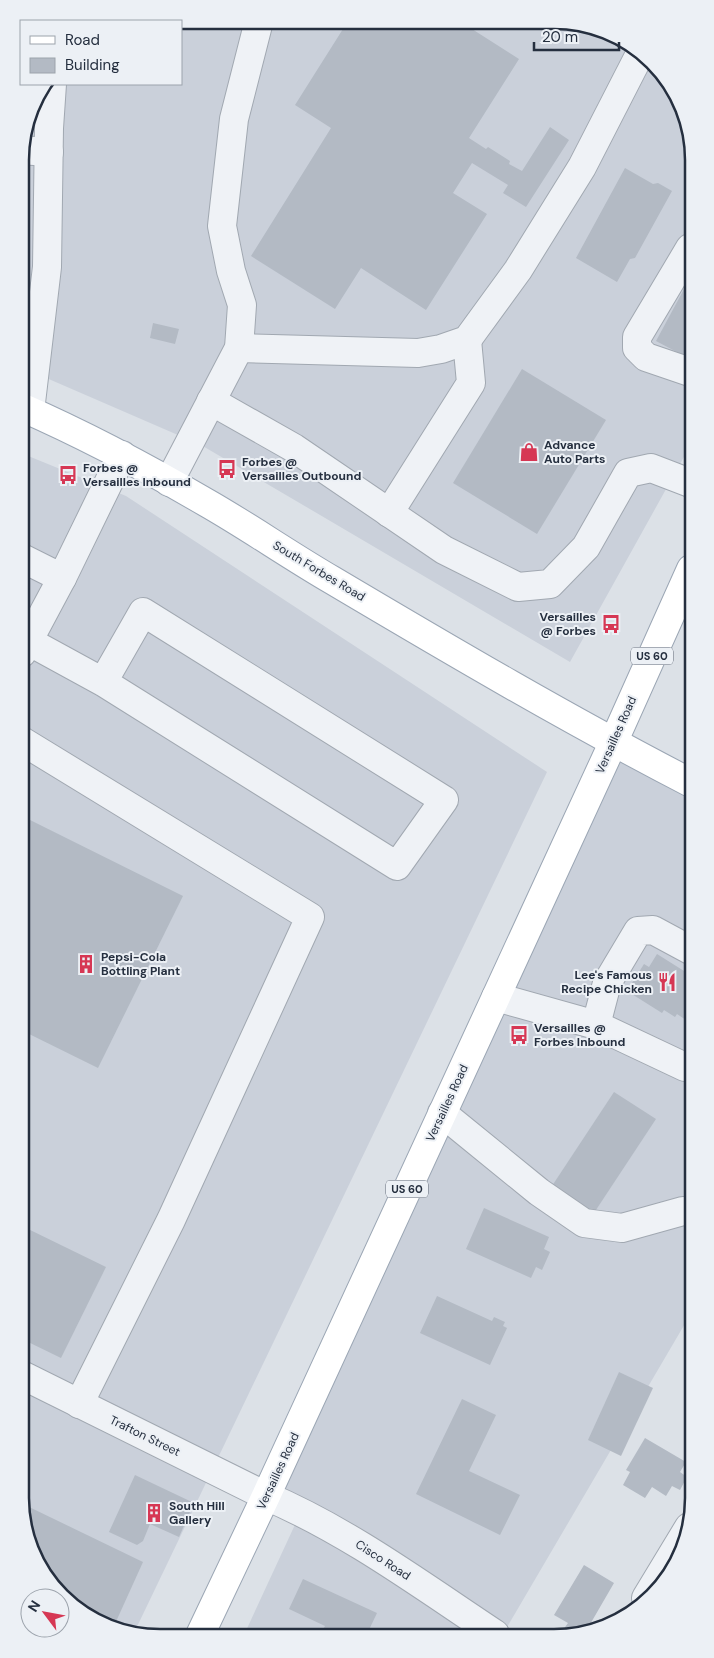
<svg xmlns="http://www.w3.org/2000/svg" width="714" height="1658" viewBox="0 0 714 1658" font-family="'DM Sans',sans-serif">
<style>
.built{fill:#cad0da}
.building{fill:#b3bac4}
.lines{fill:none;stroke-linecap:round;stroke-linejoin:round}
.minor-casing{stroke:#a1a8b1;stroke-width:30}
.major-casing{stroke:#9ba6b4;stroke-width:30}
.minor{stroke:#eff2f6;stroke-width:28}
.major{stroke:#fff;stroke-width:28}
.labels{text-anchor:middle;stroke-width:4;stroke-linejoin:round;paint-order:stroke}
.shield{fill:#ecf0f5;stroke:#616976;stroke-width:1}
.shield-label{font-size:11px;font-weight:bold;fill:#252f3f}
.poi-label{font-size:12px;font-weight:bold;fill:#252f3f;stroke:#ecf0f5;text-anchor:start}
.street-label{font-size:12px;fill:#252f3f;stroke:#ecf0f5}
.rim{fill:none;stroke:#252f3f;stroke-width:2.5}
</style>
<rect width="100%" height="100%" fill="#dce1e7"/>
<g class="built">
<polygon points="160,20 581,23 647,55 689,124 690,446 570,662 201,445 21,367 20,151 34,98 45,84 181,84 181,21 154,21"/>
<polygon points="21,453 126,496 547,772 133,1635 67,1603 25,1534"/>
<polygon points="613,743 691,789 693,1310 503,1634 244,1635 299,1516 266,1496"/>
</g>
<g class="building">
<polygon points="348,21 417,22 429,29 434,22 461,22 519,59 469,138 486,149 488,147 510,161 509,164 522,171 550,127 569,140 526,207 503,193 508,185 472,163 453,193 487,214 426,310 361,268 335,309 251,256 331,128 295,105"/>
<polygon points="625,168 653,184 658,183 672,191 635,258 630,259 617,282 576,258"/>
<polygon points="690,278 690,359 656,341"/>
<polygon points="153,323 179,329 175,344 150,338"/>
<polygon points="522,369 606,420 537,534 453,483"/>
<polygon points="22,816 183,896 98,1068 23,1031"/>
<polygon points="657,954 692,976 692,1024 677,1014 675,1017 664,1010 662,1013 627,991 644,964 649,967"/>
<polygon points="614,1092 656,1119 590,1219 548,1192"/>
<polygon points="484,1208 549,1237 544,1249 550,1252 542,1270 536,1267 531,1278 466,1249"/>
<polygon points="24,1227 106,1267 61,1358 24,1340"/>
<polygon points="437,1296 492,1321 494,1317 505,1322 503,1326 507,1328 490,1365 420,1333"/>
<polygon points="619,1372 653,1388 621,1456 588,1440"/>
<polygon points="462,1399 496,1415 469,1471 520,1495 500,1535 416,1494"/>
<polygon points="645,1438 686,1462 680,1472 687,1477 680,1490 672,1486 666,1496 652,1487 645,1498 623,1485 630,1472 626,1470"/>
<polygon points="135,1475 194,1503 179,1537 150,1524 143,1541 137,1545 109,1532"/>
<polygon points="25,1505 143,1562 114,1626 67,1603 25,1534"/>
<polygon points="584,1565 614,1583 585,1633 582,1632 581,1633 568,1633 563,1630 568,1623 554,1615"/>
<polygon points="303,1579 377,1613 367,1634 320,1635 325,1626 289,1609"/>
</g>
<g class="lines">
<g class="minor-casing">
<g id="minor">
<polyline points="20,150 49,152"/>
<polyline points="690,248 637,337 637,348 646,357 690,372"/>
<polyline points="239,348 418,353 441,349 467,340 518,270 582,167 641,52"/>
<polyline points="211,401 294,448 444,550 518,587 550,584 586,547 628,473 651,468 690,483"/>
<polyline points="30,411 47,267 49,128 52,84"/>
<polyline points="169,482 239,348 242,305 231,271 222,226 234,119 259,21"/>
<polyline points="389,513 471,383 467,340"/>
<polyline points="22,558 62,578 122,455"/>
<polyline points="28,641 103,682 397,866 444,800 143,612 103,682"/>
<polyline points="22,653 62,578"/>
<polyline points="22,741 310,917 171,1220 79,1404"/>
<polyline points="496,997 596,1025 685,1067 692,1066"/>
<polyline points="596,1025 607,983 638,931 653,930 692,951"/>
<polyline points="442,1113 539,1192 584,1223 622,1228 683,1211"/>
<path d="M 24,1376 L 266,1496 C 348,1531 421,1585 495,1634"/>
<polyline points="646,1598 689,1527"/>
</g>
</g>
<g class="major-casing">
<g id="major">
<path d="M 21,407 C 85,435 147,468 207,503 C 249,527 289,555 332,580 C 450,650 569,720 691,783"/>
<polyline points="200,1635 266,1496 613,743 691,569"/>
</g>
</g>
<use href="#minor" class="minor"/>
<use href="#major" class="major"/>
</g>
<defs>
<g id="shop-bare" transform="scale(1.5)"><path d="M-5-2.5h2.3a2.7 3.5 0 0 1 5.4 0H5L5.5 6h-11ZM-1.5-2.5h3a1.5 2.3 0 0 0-3 0Z" fill="#d63754" stroke="#ecf0f5" stroke-width="2.5" paint-order="stroke"/></g>
<g id="bus-bare" transform="scale(1.5)"><path d="M-5-6H5V4H4V6H2V4H-2V6H-4V4H-5ZM-3.5-4V0h7V-4ZM-3.5 1.2v1.5H-2V1.2ZM2 1.2v1.5H3.5V1.2Z" fill="#d63754" stroke="#ecf0f5" stroke-width="2.5" paint-order="stroke"/></g>
<g id="building-bare" transform="scale(1.5)"><path d="M-4-6H4V6H1V3H-1V6H-4ZM-2.5-4.3h1.7v1.8h-1.7ZM.8-4.3h1.7v1.8H.8ZM-2.5-1h1.7V.8h-1.7ZM.8-1h1.7V.8H.8Z" fill="#d63754" stroke="#ecf0f5" stroke-width="2.5" paint-order="stroke"/></g>
<g id="restaurant-bare" transform="scale(1.5)"><path d="M-5-6h1v4h1v-4h1v4h1v-4h1v5L-1.5 .5V6h-2V.5L-5-1ZM5-6V6H3V1.5H1.5Q1.5-4 5-6Z" fill="#d63754" stroke="#ecf0f5" stroke-width="2.5" paint-order="stroke"/></g>
</defs>
<g fill-rule="evenodd">
<use href="#shop-bare" x="529" y="452"/>
<use href="#bus-bare" x="227" y="469"/>
<use href="#bus-bare" x="68" y="475"/>
<use href="#bus-bare" x="611" y="624"/>
<use href="#building-bare" x="86" y="964"/>
<use href="#restaurant-bare" x="667" y="982"/>
<use href="#bus-bare" x="519" y="1035"/>
<use href="#building-bare" x="154" y="1513"/>
</g>
<g class="labels">
<g class="shield">
<rect x="631" y="647.5" width="42" height="17" rx="4"/>
<rect x="386" y="1180.5" width="42" height="17" rx="4"/>
</g>
<g class="shield-label">
<text x="652" y="660">US 60</text>
<text x="407" y="1193">US 60</text>
</g>
<g class="poi-label">
<text x="544" y="449">Advance<tspan x="544" dy="14">Auto Parts</tspan></text>
<text x="242" y="466">Forbes @<tspan x="242" dy="14">Versailles Outbound</tspan></text>
<text x="83" y="472">Forbes @<tspan x="83" dy="14">Versailles Inbound</tspan></text>
<text x="596" y="621" text-anchor="end">Versailles<tspan x="596" dy="14">@ Forbes</tspan></text>
<text x="101" y="961">Pepsi-Cola<tspan x="101" dy="14">Bottling Plant</tspan></text>
<text x="652" y="979" text-anchor="end">Lee's Famous<tspan x="652" dy="14">Recipe Chicken</tspan></text>
<text x="534" y="1032">Versailles @<tspan x="534" dy="14">Forbes Inbound</tspan></text>
<text x="169" y="1510">South Hill<tspan x="169" dy="14">Gallery</tspan></text>
</g>
<g class="street-label">
<text transform="translate(319 571) rotate(31)" y="4">South Forbes Road</text>
<text transform="translate(616 735) rotate(-66)" y="4">Versailles Road</text>
<text transform="translate(447 1103) rotate(-65)" y="4">Versailles Road</text>
<text transform="translate(145 1436) rotate(26)" y="4">Trafton Street</text>
<text transform="translate(278 1471) rotate(-65)" y="4">Versailles Road</text>
<text transform="translate(383 1560) rotate(33)" y="4">Cisco Road</text>
</g>
</g>
<path d="M0 0H714V1658H0ZM160 29H554A131 131 0 0 1 685 160V1498A131 131 0 0 1 554 1629H160A131 131 0 0 1 29 1498V160A131 131 0 0 1 160 29Z" fill="#ecf0f5" fill-rule="evenodd"/>
<path class="rim" d="M160 29H554A131 131 0 0 1 685 160V1498A131 131 0 0 1 554 1629H160A131 131 0 0 1 29 1498V160A131 131 0 0 1 160 29Z"/>
<rect x="20" y="20" width="162" height="65" fill="#ecf0f5" stroke="#9ca3ac"/>
<rect x="30" y="36" width="25" height="8" fill="#ffffff" stroke="#9ca3ac"/>
<text x="65" y="45" font-size="15" fill="#252f3f">Road</text>
<rect x="30" y="58" width="25" height="15" fill="#b3bac4" stroke="#9ca3ac"/>
<text x="65" y="70" font-size="15" fill="#252f3f">Building</text>
<g transform="translate(45 1613) rotate(302)"><circle r="24" fill="#ecf0f5" stroke="#9ca3ac"/>
<path d="M0-4L9 19L0 12L-9 19Z" fill="#d63754"/>
<text y="-8" font-size="14" font-weight="bold" text-anchor="middle" fill="#252f3f">N</text>
</g>
<path d="M534 42v8h85v-8" fill="none" stroke="#252f3f" stroke-width="2.5"/>
<text x="542" y="42" font-size="15" fill="#252f3f" stroke="#ecf0f5" stroke-width="4" paint-order="stroke">20 m</text>
</svg>
